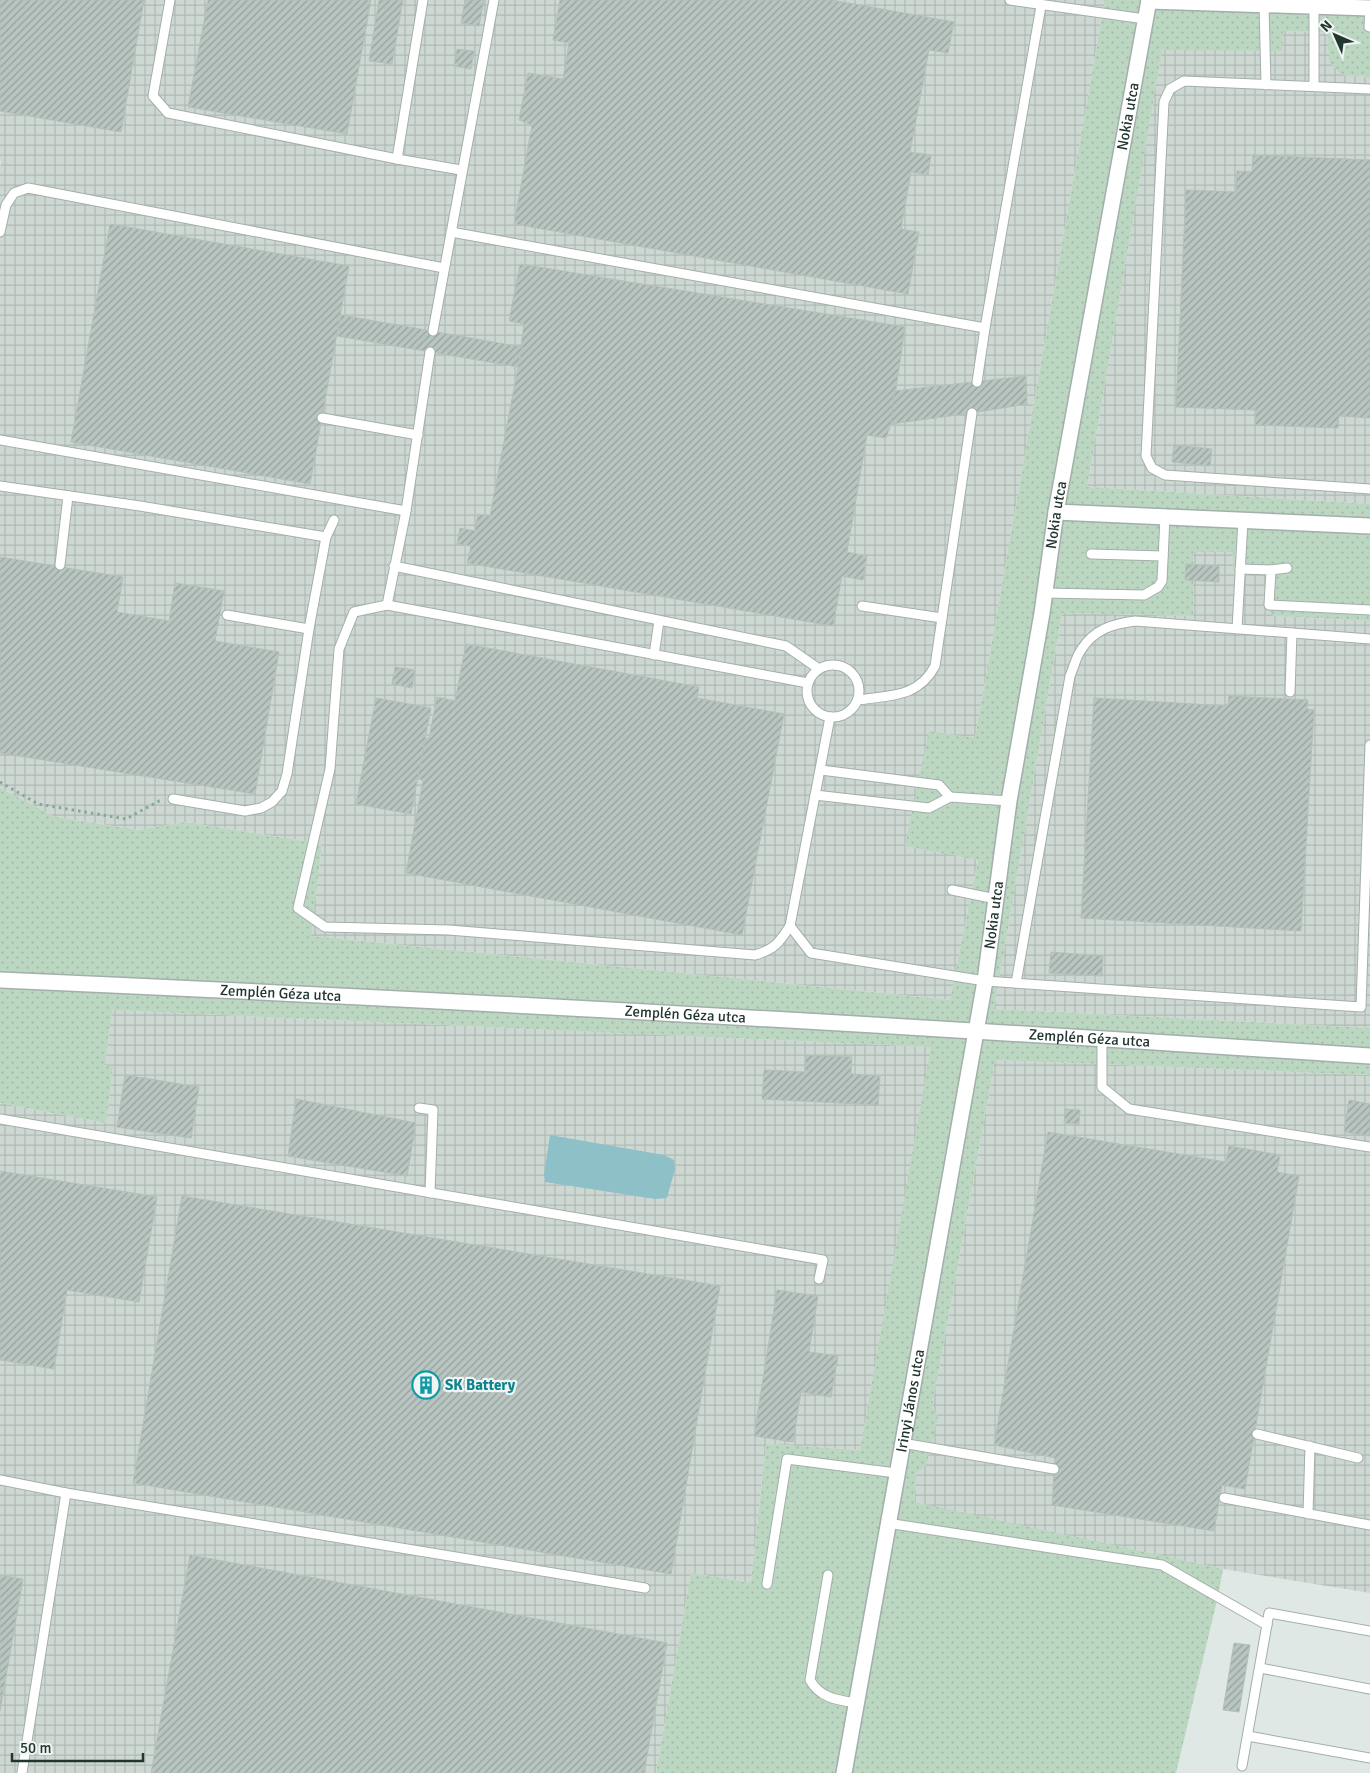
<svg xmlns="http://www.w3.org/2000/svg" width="1370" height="1773" viewBox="0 0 1370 1773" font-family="Signika,sans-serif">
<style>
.industrial{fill:url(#industrial-grid)}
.grass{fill:url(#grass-dots)}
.water{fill:#8ec1c7}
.building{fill:url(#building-hatch);stroke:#b3c1ba}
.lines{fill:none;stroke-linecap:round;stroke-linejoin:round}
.service-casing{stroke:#a3afaa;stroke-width:11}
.minor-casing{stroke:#a3afaa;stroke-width:18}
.path{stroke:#84a89b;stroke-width:3;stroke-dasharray:2.5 4;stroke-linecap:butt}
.service{stroke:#fff;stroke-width:9}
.minor{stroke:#fff;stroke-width:15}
.labels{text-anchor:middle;stroke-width:4.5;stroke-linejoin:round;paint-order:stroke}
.street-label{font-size:15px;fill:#223630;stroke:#eff5f2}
.culture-label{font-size:15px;font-weight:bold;fill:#0d838f;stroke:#eff5f2;text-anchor:start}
</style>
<defs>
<pattern id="industrial-grid" width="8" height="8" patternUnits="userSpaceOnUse" patternTransform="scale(1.25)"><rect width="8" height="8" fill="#ced8d3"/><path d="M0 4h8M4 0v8" fill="none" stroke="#b1bab5"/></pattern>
<pattern id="grass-dots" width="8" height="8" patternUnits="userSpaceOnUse" patternTransform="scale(1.25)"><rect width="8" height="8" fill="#bbd7c1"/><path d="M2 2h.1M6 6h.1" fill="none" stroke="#a0b9a6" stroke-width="1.8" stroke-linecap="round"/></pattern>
<pattern id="building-hatch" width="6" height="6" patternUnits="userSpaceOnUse" patternTransform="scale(1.25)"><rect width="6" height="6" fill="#b8c5c0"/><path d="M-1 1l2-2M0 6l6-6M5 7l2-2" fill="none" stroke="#95a19c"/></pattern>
</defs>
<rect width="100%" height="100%" fill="#dfe8e4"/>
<g class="industrial">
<polygon points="0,0 1105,0 975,738 905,846 978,859 950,1000 310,936 322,844 185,822 139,830 55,817 0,788 0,168 1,161 0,161"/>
<polygon points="1283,31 1329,32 1342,75 1370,77 1370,504 1087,487 1162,49 1281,51"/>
<polygon points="1193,552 1234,552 1234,575 1266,575 1263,604 1274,616 1370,621 1370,1028 994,1009 1062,613 1192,616"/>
<polygon points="112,1010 932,1047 860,1450 766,1444 751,1583 691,1573 656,1773 0,1773 0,1103 106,1123 113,1068 105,1065"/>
<polygon points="995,1060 1370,1075 1370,1593 1223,1569 914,1503 917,1472 938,1417 932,1407"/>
</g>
<polygon class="grass" points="1105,0 1370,0 1370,77 1342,75 1329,62 1328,32 1283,31 1282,51 1162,50 1087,487 1370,504 1370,621 1274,616 1263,605 1266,575 1234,576 1233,552 1193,552 1193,616 1062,613 994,1009 1370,1028 1370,1075 995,1060 932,1407 938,1417 926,1466 917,1472 914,1502 1223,1569 1218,1596 1176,1773 656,1773 691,1573 751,1583 766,1444 860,1450 931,1047 112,1010 105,1065 113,1067 106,1123 0,1103 0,788 55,817 139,830 185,822 322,844 311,936 950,1000 978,860 905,846 929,731 975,738"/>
<polygon class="water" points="550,1135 664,1155 674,1160 675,1169 667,1198 655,1199 545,1182 544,1174"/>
<g class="building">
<polygon points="0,0 144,0 121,132 0,111"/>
<polygon points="208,0 371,0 347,134 188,107"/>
<polygon points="379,0 403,0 392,64 369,61"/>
<polygon points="465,0 484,0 479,26 461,23"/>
<polygon points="560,0 832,0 954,22 948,53 929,50 910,152 931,155 928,175 911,172 901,229 919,232 908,294 514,224 532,125 519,120 528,73 563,79 569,43 553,40"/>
<polygon points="457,49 474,51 471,69 454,66"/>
<polygon points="1253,155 1370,160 1370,418 1339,416 1338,428 1255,425 1256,410 1176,407 1186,190 1236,192 1237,171 1252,172"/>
<polygon points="110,224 349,266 310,484 71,442"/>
<polygon points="520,264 905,327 891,424 886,438 867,435 847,552 867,556 863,580 842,576 833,626 467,563 471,546 457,544 460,528 475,531 478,514 490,516 518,367 524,324 509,321"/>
<polygon points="341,315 522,347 518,367 337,336"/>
<polygon points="1026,376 1027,404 972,413 891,424 894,391"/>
<polygon points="1174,445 1212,449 1210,466 1172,462"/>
<polygon points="0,557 123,577 117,612 169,621 175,583 224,591 215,641 279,652 255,794 0,753"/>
<polygon points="1186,564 1219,566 1219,582 1185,580"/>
<polygon points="466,644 699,687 697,698 784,714 742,935 406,873 423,780 417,779 425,738 429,738 437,697 455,701"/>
<polygon points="395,667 415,670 412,688 392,684"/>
<polygon points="1229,696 1308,700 1307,709 1314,710 1301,931 1081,918 1094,698 1228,706"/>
<polygon points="376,698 431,708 411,814 356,804"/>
<polygon points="1051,952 1103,956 1102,976 1049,973"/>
<polygon points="806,1055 852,1057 851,1074 880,1076 878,1105 762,1099 764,1070 805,1072"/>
<polygon points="125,1075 199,1087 191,1138 117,1127"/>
<polygon points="296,1099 416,1123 407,1176 288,1156"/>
<polygon points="1349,1100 1370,1104 1370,1136 1344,1132"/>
<polygon points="1065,1109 1080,1110 1079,1124 1064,1123"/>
<polygon points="1048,1132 1226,1162 1229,1146 1280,1155 1277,1172 1299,1176 1245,1489 1222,1485 1214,1531 1052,1505 1055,1458 994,1445"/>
<polygon points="0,1171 157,1197 139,1302 67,1290 54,1369 0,1360"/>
<polygon points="182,1196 720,1286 671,1574 133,1483"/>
<polygon points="777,1290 818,1296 809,1352 838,1356 831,1397 801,1392 793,1442 754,1436"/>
<polygon points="190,1555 667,1643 644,1773 151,1773"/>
<polygon points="0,1575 23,1579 0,1711"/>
<polygon points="1234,1643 1250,1645 1239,1712 1223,1710"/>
</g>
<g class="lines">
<g class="service-casing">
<g id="service">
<polyline points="170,0 153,96 168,113 397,159 461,170"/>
<polyline points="1010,0 1145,19"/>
<polyline points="1264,5 1266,85"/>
<polyline points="1369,27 1370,8"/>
<polyline points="1314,86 1314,7"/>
<polyline points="1370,89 1184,81 1170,89 1164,102 1146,456 1152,468 1165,475 1370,489"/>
<polyline points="397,159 423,0"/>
<polyline points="0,232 6,205 14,193 28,188 444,268"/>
<polyline points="451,232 985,328"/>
<polyline points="433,331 494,0"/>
<path d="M 430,352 L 406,511 L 387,605 L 354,612 L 339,649 L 330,769 L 298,908 L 325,927 L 449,930 L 755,955 C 775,949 779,943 790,926 L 830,717"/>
<polyline points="977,382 985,328 1041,6"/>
<polyline points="322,418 418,435"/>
<polyline points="0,440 406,511"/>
<polyline points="0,486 140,506 326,537"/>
<polyline points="1091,554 1163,556"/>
<polyline points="60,565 68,496"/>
<polyline points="394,566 786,646 819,669"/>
<polyline points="1240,569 1271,570 1269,605 1370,610"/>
<polyline points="1271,570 1287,568"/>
<polyline points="1045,593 1144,595 1158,587 1162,581 1165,517"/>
<polyline points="387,605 808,683"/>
<polyline points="862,606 942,618"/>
<polyline points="227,615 309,629"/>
<polyline points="1237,629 1243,520"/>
<polyline points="654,655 659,621"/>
<circle cx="833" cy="691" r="26"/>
<polyline points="1290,692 1292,633"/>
<path d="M 858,700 C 890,695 918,698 935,666 L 972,413"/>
<polyline points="821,770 939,785 950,797"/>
<polyline points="815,795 929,808 950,797 1009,801"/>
<polyline points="173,799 245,811 261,808 272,802 282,791 287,774 309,629 326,537 334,520"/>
<polyline points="952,890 996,899"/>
<polyline points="790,926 811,953 985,981 1361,1007 1370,745"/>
<path d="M 1016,983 L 1070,676 C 1074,667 1076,657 1081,650 C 1094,629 1113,624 1135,621 L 1370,639"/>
<polyline points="1102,1039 1102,1087 1129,1109 1370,1147"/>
<polyline points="419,1108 433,1110 430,1193"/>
<polyline points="0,1119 823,1260 819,1279"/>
<polyline points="1257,1434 1358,1458"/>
<polyline points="902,1443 1054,1469"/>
<polyline points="0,1480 66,1493 645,1588"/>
<polyline points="1224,1498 1370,1525"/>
<polyline points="1308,1514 1310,1446"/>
<polyline points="887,1523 1162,1565 1267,1625"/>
<path d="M 828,1575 L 810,1680 C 820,1698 837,1700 856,1703"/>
<polyline points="767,1584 787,1459 896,1473"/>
<polyline points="1260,1668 1370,1689"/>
<polyline points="1248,1736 1370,1758"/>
<polyline points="1242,1766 1269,1613 1370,1631"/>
<polyline points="22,1773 66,1493"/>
</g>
</g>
<g class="minor-casing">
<g id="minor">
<polyline points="1149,1 1370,8"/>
<polyline points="1056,512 1370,526"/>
<path id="s1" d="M 0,980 C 457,1000 914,1026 1370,1056"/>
<path id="s2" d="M 844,1773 L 985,981 L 1009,801 L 1042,613 L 1056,512 L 1149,0"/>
</g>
</g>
<polyline class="path" points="0,782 38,804 126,819 159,801 162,800"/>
<use href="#service" class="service"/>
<use href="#minor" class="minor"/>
</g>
<defs>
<g id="building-ring" transform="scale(1.4375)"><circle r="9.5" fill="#eff5f2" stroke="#0f9aa8" stroke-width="1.5"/><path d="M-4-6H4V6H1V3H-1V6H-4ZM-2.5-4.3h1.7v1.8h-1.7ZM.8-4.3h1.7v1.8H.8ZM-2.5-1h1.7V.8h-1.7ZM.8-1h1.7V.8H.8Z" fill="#0f9aa8"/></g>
</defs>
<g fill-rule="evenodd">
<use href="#building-ring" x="426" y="1385"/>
</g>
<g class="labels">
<g class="street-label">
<text dy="5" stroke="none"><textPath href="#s2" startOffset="1681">Nokia utca</textPath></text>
<text dy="5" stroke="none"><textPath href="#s2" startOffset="1276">Nokia utca</textPath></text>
<text dy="5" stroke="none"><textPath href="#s2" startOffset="871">Nokia utca</textPath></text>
<text dy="5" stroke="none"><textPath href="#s1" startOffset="281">Zemplén Géza utca</textPath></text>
<text dy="5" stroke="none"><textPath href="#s1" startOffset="686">Zemplén Géza utca</textPath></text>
<text dy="5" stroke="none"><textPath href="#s1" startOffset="1091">Zemplén Géza utca</textPath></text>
<text dy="5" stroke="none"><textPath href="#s2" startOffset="378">Irinyi János utca</textPath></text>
</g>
<g class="culture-label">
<text x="445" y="1390">SK Battery</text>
</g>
</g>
<g transform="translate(1335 35) rotate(315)" stroke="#eff5f2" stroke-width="4" paint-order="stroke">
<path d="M0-4L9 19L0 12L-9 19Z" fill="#223630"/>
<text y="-8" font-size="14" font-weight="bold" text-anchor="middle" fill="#223630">N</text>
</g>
<path d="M12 1753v8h131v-8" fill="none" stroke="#223630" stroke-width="2.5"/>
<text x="20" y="1753" font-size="15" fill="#223630" stroke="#eff5f2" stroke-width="4" paint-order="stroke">50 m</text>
</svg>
